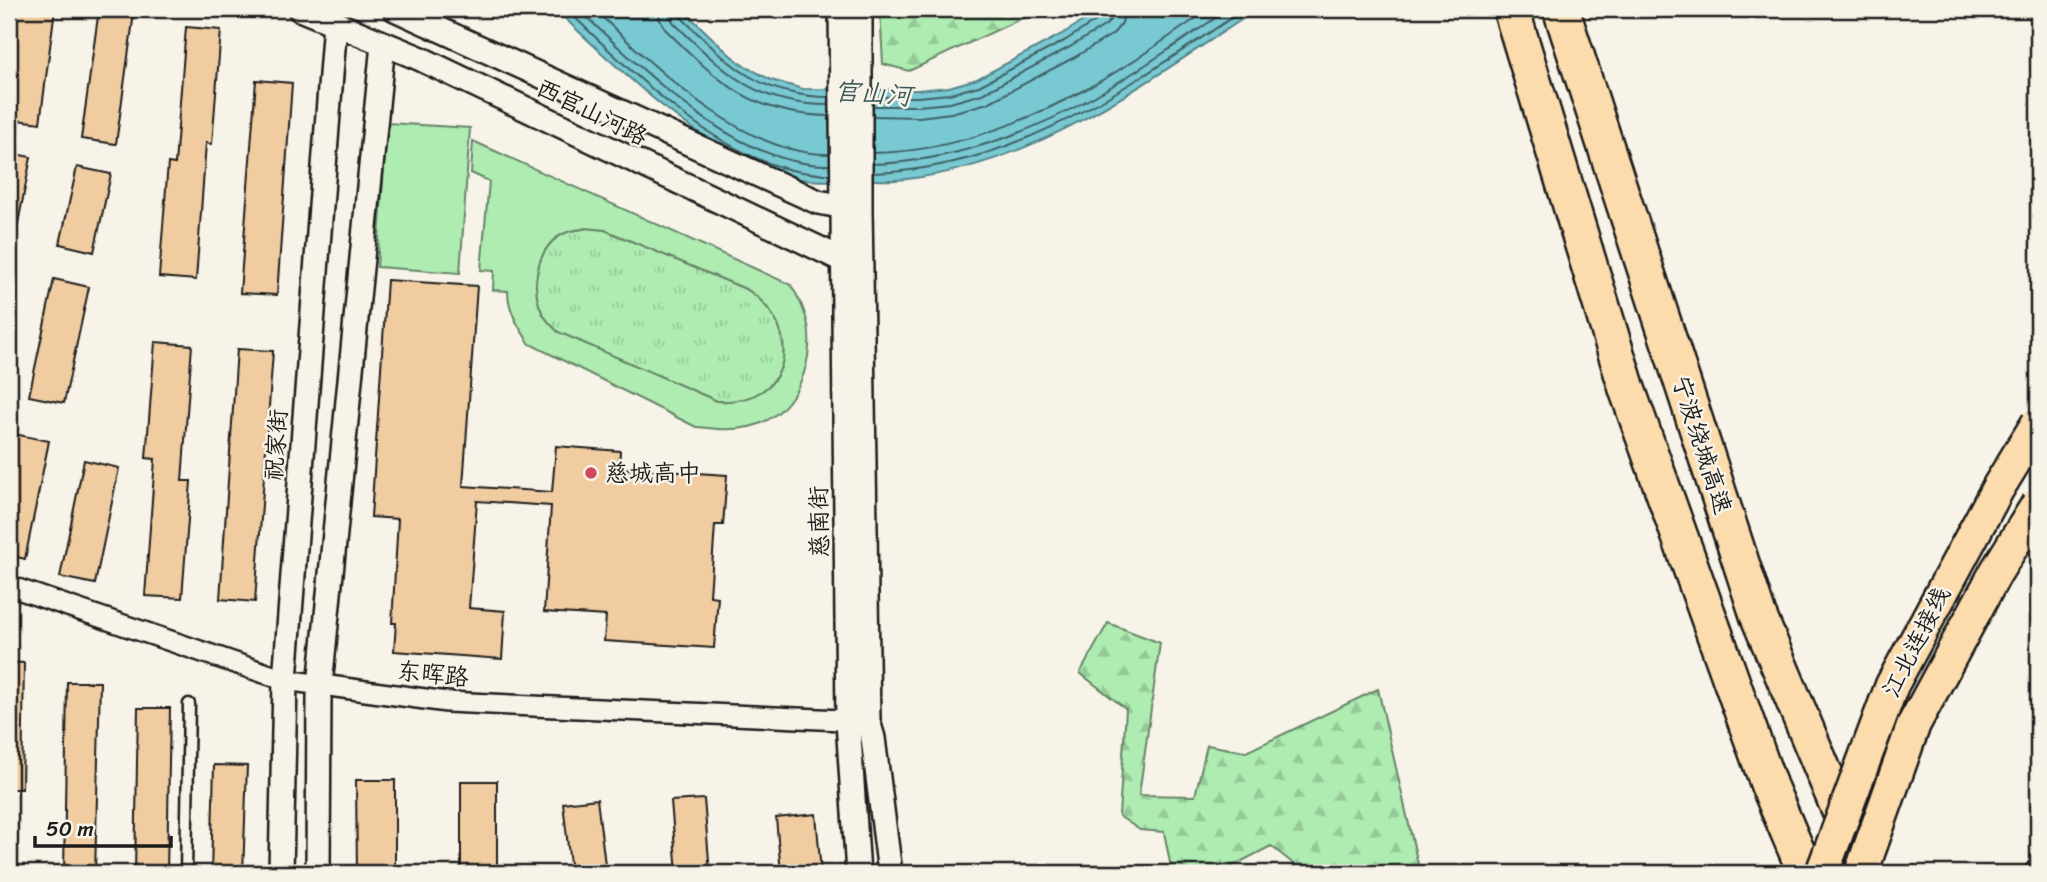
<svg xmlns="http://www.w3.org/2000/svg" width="2047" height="882" viewBox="0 0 2047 882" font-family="Sriracha,'LXGW WenKai TC',sans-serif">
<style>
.grass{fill:url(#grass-tufts);stroke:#658467;stroke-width:2}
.forest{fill:url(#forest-firs);stroke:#658467;stroke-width:2}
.pitch{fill:#aeecb2;stroke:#658467;stroke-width:2;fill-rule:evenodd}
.water{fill:#78c9d2;stroke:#538489;stroke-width:2}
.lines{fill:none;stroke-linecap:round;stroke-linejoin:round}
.shore{stroke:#416165;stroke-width:2}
.building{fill:#f0cca0;stroke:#1c1c1c;stroke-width:2}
.service-casing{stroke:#1c1c1c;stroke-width:15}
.minor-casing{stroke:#1c1c1c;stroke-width:24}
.tertiary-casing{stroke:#1c1c1c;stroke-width:28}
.motorway-casing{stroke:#1c1c1c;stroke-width:40}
.service{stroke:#f7f3e8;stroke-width:10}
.minor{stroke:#f7f3e8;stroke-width:19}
.tertiary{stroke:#f7f3e8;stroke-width:23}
.motorway{stroke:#fcdcac;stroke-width:35}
.trunk-bridge-casing{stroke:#1c1c1c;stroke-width:37;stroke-linecap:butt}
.trunk-bridge{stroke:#fcdcac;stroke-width:32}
.poi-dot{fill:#d1495b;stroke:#f7f3e8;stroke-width:2.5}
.labels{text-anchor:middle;stroke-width:5;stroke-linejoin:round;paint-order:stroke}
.street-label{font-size:24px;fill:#1c1c1c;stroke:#f7f3e8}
.poi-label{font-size:24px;fill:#1c1c1c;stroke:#f7f3e8;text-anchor:start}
.water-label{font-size:26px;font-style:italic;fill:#3c595c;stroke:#f7f3e8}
</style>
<defs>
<pattern id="grass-tufts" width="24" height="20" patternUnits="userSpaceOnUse" patternTransform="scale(1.75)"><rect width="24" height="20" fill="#aeecb2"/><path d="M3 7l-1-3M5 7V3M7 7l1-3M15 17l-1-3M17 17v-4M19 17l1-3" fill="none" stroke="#95ca98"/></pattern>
<pattern id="forest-firs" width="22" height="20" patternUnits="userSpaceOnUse" patternTransform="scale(1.75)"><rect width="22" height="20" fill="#aeecb2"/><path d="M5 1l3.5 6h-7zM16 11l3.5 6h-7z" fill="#95ca98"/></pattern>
</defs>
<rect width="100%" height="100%" fill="#f7f3e8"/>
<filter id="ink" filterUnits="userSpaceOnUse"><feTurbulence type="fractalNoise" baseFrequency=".0143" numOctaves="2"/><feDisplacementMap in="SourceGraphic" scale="14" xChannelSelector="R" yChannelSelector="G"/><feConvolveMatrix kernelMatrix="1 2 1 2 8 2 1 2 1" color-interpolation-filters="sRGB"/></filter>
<g filter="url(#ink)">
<path class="grass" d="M 586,228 L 605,230 L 748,290 C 805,330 793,406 717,401 L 558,332 C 550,324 542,316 539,305 C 531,280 539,244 565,233 C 571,230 580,230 586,228 Z"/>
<g class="forest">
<polygon points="880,9 1042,9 909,71 883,64"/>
<polygon points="1108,623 1160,643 1139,795 1195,796 1207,745 1246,752 1378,689 1420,873 1298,873 1295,865 1271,846 1219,873 1172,873 1164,832 1140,830 1119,816 1126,709 1080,673"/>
</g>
<g class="pitch">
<polygon points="387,123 470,128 460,273 377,267"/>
<path d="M 473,141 L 791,285 C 799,298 805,310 808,325 C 815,366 793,417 749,427 C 731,431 714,429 696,427 L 530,344 C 519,328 508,311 508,291 L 493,290 L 494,271 L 481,270 L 489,181 L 471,173 ZM 586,228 L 605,230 L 748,290 C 805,329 793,406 717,401 L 558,332 C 550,324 542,316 539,305 C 531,280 539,244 565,233 C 571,230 580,230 586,228 Z"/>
</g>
<path class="water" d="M 555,9 L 682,9 L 728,53 L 741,64 L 771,80 L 803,89 L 918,90 L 949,87 L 977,79 L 1062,34 L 1103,9 L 1258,9 C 1150,79 1040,164 907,179 C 892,181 875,180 860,180 C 830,181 799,183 770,171 C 686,137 620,70 555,9 Z"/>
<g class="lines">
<g class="shore">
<path d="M 566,9 C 632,72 731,176 829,174"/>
<path d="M 578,9 C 642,69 737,167 829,165"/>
<path d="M 594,9 C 652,65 743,156 829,154"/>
<path d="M 658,9 L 660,20 L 666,30 C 718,81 751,115 829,116"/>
<path d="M 669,9 L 670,17 L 674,23 C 725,72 754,105 829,105"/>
<path d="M 678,9 L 680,16 C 728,63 757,96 829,97"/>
<polyline points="873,97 918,97 949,94 979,86 1066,40 1102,17 1105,9"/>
<polyline points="873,106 918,106 950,103 982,94 1070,47 1106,25 1112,18 1114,9"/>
<polyline points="873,116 919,117 951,113 988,103 1075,57 1113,34 1122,23 1125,9"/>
<path d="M 873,153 C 949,152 1022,124 1088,88 C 1130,66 1170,35 1210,9"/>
<path d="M 873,164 C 948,162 1030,134 1095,96 C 1141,70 1185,38 1229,9"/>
<path d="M 873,173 C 1018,169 1129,85 1245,9"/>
</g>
</g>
<g class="building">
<polygon points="17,9 55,9 40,123 9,119 9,70"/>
<polygon points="99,9 134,13 116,144 81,139"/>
<polygon points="186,27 221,30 212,144 206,143 196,280 159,277 168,163 175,164"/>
<polygon points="256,80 292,83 277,295 240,293"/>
<polygon points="9,153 31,157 16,234 9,233"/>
<polygon points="77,167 111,174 94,252 60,244"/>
<polygon points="54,279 89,287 64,403 29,396"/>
<polygon points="387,280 477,286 463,486 552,492 556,446 620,451 619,468 727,475 723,525 715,525 710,596 718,597 714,648 604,641 606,616 544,612 551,506 477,501 469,608 505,611 502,659 394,651 396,623 392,623 398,519 371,517"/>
<polygon points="155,342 192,345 182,481 191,481 182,598 145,596 155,459 146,458"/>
<polygon points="237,349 273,351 255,602 220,599"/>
<polygon points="14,434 49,441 25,559 9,555 9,461"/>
<polygon points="84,460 119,468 95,584 60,577"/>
<polygon points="9,662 24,663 22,789 9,789"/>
<polygon points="67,682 100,682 95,873 64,873"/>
<polygon points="138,708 170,708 167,873 135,873"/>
<polygon points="214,765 247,766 243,873 211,873"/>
<polygon points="356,780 395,780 395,873 357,873"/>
<rect x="461" y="781" width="36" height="92"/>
<polygon points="597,799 606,873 571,873 563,803"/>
<polygon points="704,799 710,873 677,873 671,801"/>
<polygon points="816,814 821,873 781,873 776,818"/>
</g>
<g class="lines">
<g class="service-casing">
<polyline id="service" points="186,873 189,704"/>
</g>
<g class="minor-casing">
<polyline id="minor" points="9,586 285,680 447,702 863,721"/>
</g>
<g class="tertiary-casing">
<g id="tertiary">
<polyline points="300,9 419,58 843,260 854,261"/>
<polyline points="395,9 818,202 857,209"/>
<polyline points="841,9 848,722 858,873"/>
<polyline points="860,9 860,209 868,721 873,738 890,873"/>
<polyline points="281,873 285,680 335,22"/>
<polyline points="318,873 319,696 383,44"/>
<polyline points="2037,873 2038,871"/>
</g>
</g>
<g class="motorway-casing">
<g id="motorway">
<polyline points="1511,9 1627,389 1769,786 1806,873"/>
<polyline points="1561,9 1758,615 1866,873"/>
</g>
</g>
<use href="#service" class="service"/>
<use href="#minor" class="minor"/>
<use href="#tertiary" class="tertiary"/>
<use href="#motorway" class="motorway"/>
<g class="trunk-bridge-casing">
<g id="trunk-bridge">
<polyline points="1822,873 1892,685 1998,488 2038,423"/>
<polyline points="1861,873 1914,724 1996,572 2038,504"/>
</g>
</g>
<use href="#trunk-bridge" class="trunk-bridge"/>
</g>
</g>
<circle class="poi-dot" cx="591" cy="473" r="7"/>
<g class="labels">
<g class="street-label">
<text transform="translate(592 112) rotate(26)" y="8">西官山河路</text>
<text transform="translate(276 445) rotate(-86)" y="8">祝家街</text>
<text transform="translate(1702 445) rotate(72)" y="8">宁波绕城高速</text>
<text transform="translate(819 522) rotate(-91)" y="8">慈南街</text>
<text transform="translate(1916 642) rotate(-63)" y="8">江北连接线</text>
<text transform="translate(433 674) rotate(6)" y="8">东晖路</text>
</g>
<g class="poi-label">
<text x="605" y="481">慈城高中</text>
</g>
<g class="water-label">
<text transform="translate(873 93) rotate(4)" y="9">官山河</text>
</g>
</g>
<rect width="2047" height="882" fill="none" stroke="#f7f3e8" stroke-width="35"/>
<rect x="18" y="18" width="2012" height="847" fill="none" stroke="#1c1c1c" stroke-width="2.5" filter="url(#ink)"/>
<path d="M35 836v10h136v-10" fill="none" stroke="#1c1c1c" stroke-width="3.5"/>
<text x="46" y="836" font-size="21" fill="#1c1c1c" stroke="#f7f3e8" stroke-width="5" paint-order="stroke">50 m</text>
</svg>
